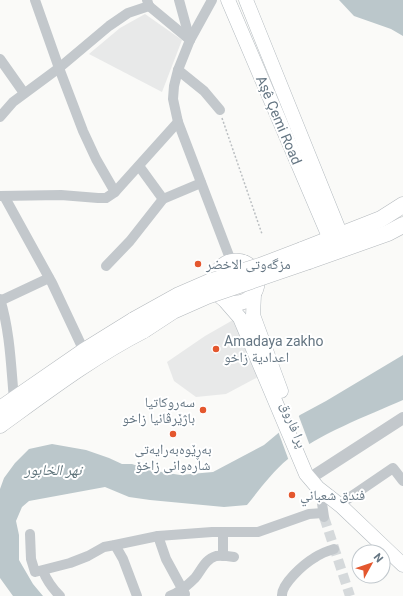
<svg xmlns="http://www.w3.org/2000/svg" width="403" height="596" viewBox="0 0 403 596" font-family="Roboto,'Noto Naskh Arabic',sans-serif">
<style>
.built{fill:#e8e9e9}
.water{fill:#bbc7cb}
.pier{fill:#fafaf8}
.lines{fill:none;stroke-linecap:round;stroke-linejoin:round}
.minor-tunnel{stroke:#d5d9db;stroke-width:10;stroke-dasharray:10 5;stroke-linecap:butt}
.secondary-casing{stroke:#b3babf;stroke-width:15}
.primary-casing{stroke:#b5babe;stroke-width:16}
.trunk-casing{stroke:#b4b9bd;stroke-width:17}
.path{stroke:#bbbfc2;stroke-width:1.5;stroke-dasharray:2 2;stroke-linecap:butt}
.minor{stroke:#c3c8cc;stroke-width:10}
.tertiary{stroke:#c3c8cc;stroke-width:12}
.secondary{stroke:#fff;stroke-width:14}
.primary{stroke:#fff;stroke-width:15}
.trunk{stroke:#fff;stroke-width:16}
.trunk-bridge-casing{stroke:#b4b9bd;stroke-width:17;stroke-linecap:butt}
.trunk-bridge{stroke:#fff;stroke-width:16}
.poi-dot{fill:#e4572e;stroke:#fff;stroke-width:1.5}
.labels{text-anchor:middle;stroke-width:4;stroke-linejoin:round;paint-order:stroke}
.street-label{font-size:14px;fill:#657683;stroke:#fff}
.poi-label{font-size:14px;fill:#657683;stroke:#fff;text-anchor:start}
.water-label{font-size:15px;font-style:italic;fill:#60757c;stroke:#fff}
</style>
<rect width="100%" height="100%" fill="#fafaf8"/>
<g class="built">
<polygon points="145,14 182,40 162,92 89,54 120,28"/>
<polygon points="233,320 258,377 226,394 196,397 174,381 167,362 205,336"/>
</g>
<g class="water">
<polygon points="339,0 403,0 403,36 391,29 354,16"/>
<path d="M 403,355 L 403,400 C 367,416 318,434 288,459 C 272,472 260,489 247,505 L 224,507 L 150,500 L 129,497 L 105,487 L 29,501 L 22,507 L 16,521 L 19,535 L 19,560 L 33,584 L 43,596 L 13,596 L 0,578 L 0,489 L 4,478 L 15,463 L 29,449 L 52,444 L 86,450 L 109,458 L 122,464 L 132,464 L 141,467 L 146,466 L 156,471 L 180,475 L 213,472 L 264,445 L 300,415 L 326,401 Z"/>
</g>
<polygon class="pier" points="298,414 310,446 289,461 278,431"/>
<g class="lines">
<polyline class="minor-tunnel" points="324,517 350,596"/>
<g class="secondary-casing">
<g id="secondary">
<polyline points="228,0 330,239"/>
<polyline points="246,0 341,235"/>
<polyline points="254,295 253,315 281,391"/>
<polyline points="226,302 240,318 306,474 318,488 341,506 403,565"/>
</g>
</g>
<g class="primary-casing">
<circle id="primary" cx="236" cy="282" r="21"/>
</g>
<g class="trunk-casing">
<g id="trunk">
<polyline points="302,250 381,219 403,205"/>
<polyline points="309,261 388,233 403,225"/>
<polyline points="0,409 84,351 134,320"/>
<path d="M 0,425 C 47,391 93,356 144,330"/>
</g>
</g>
<polyline class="path" points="222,118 262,234"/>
<g class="minor">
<polyline points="179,0 190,40"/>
<polyline points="212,0 190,40 178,70 174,86 173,99 178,122 231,261"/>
<polyline points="149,6 190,40"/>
<polyline points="0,59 24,93"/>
<polyline points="178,70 204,91 220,110"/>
<polyline points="0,117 13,102 59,68 35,0"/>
<polyline points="139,166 163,199"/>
<polyline points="115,192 96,159 83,131 59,68 109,26 128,13 149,6 147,0"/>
<polyline points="0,196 61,195 98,198 106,198 115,192 178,122"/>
<polyline points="4,196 52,283 84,351"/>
<polyline points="106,266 130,241 163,199 201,183"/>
<path d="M 0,299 C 10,331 11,366 14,400"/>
<polyline points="0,301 49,278"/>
<polyline points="346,500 393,468 403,481"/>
<polyline points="324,517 322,503 325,493"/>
<polyline points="30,534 31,559 35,572 70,563 88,556 104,547 115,545 158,536 212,532 258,532 309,514 323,513"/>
<polyline points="158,536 166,559 185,594"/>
<polyline points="115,545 123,559 137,596"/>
<polyline points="223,556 223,532"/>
<path d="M 43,571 C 47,581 52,588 60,596"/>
<path d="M 170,596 C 180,592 187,586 195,578 C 201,571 205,559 216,556 C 222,555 228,556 234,557"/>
<path d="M 282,596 C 281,584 304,564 314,558 C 320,554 327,551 334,549"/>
</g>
<polyline class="tertiary" points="315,475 403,418"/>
<use href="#secondary" class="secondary"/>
<use href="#primary" class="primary"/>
<use href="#trunk" class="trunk"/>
<g class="trunk-bridge-casing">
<g id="trunk-bridge">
<polyline points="134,320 179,295 209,282 260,266 302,250"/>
<polyline points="144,330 173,311 207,296 309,261"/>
</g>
</g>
<use href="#trunk-bridge" class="trunk-bridge"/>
</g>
<g class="poi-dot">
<circle cx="198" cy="264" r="4"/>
<circle cx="216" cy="349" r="4"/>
<circle cx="203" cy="410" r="4"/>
<circle cx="173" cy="434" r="4"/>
<circle cx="292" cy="495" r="4"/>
</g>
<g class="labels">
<g class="street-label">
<text transform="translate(279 120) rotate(67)" y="5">Aşê Çemi Road</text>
<text transform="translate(294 425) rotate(69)" y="5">پرا فاروق</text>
</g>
<g class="poi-label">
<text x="206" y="269">مزگەوتی الاخضر</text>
<text x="224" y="346">Amadaya zakho<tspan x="224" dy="16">اعدادية زاخو</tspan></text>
<text x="195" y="407" text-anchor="end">سه‌روكاتيا<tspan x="195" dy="16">باژێرڤانيا زاخو</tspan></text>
<text x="173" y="454" text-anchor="middle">بەڕێوەبەرایەتی<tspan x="173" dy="16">شارەوانی زاخۆ</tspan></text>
<text x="300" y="500">فندق شعباني</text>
</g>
<g class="water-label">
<text x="53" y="475">نهر الخابور</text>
</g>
</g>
<g transform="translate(371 564) rotate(50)"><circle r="19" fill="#ffffff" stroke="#c1c8cd"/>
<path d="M0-3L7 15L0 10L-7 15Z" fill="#e4572e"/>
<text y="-6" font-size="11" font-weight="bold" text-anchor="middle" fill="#657683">N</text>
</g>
</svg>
